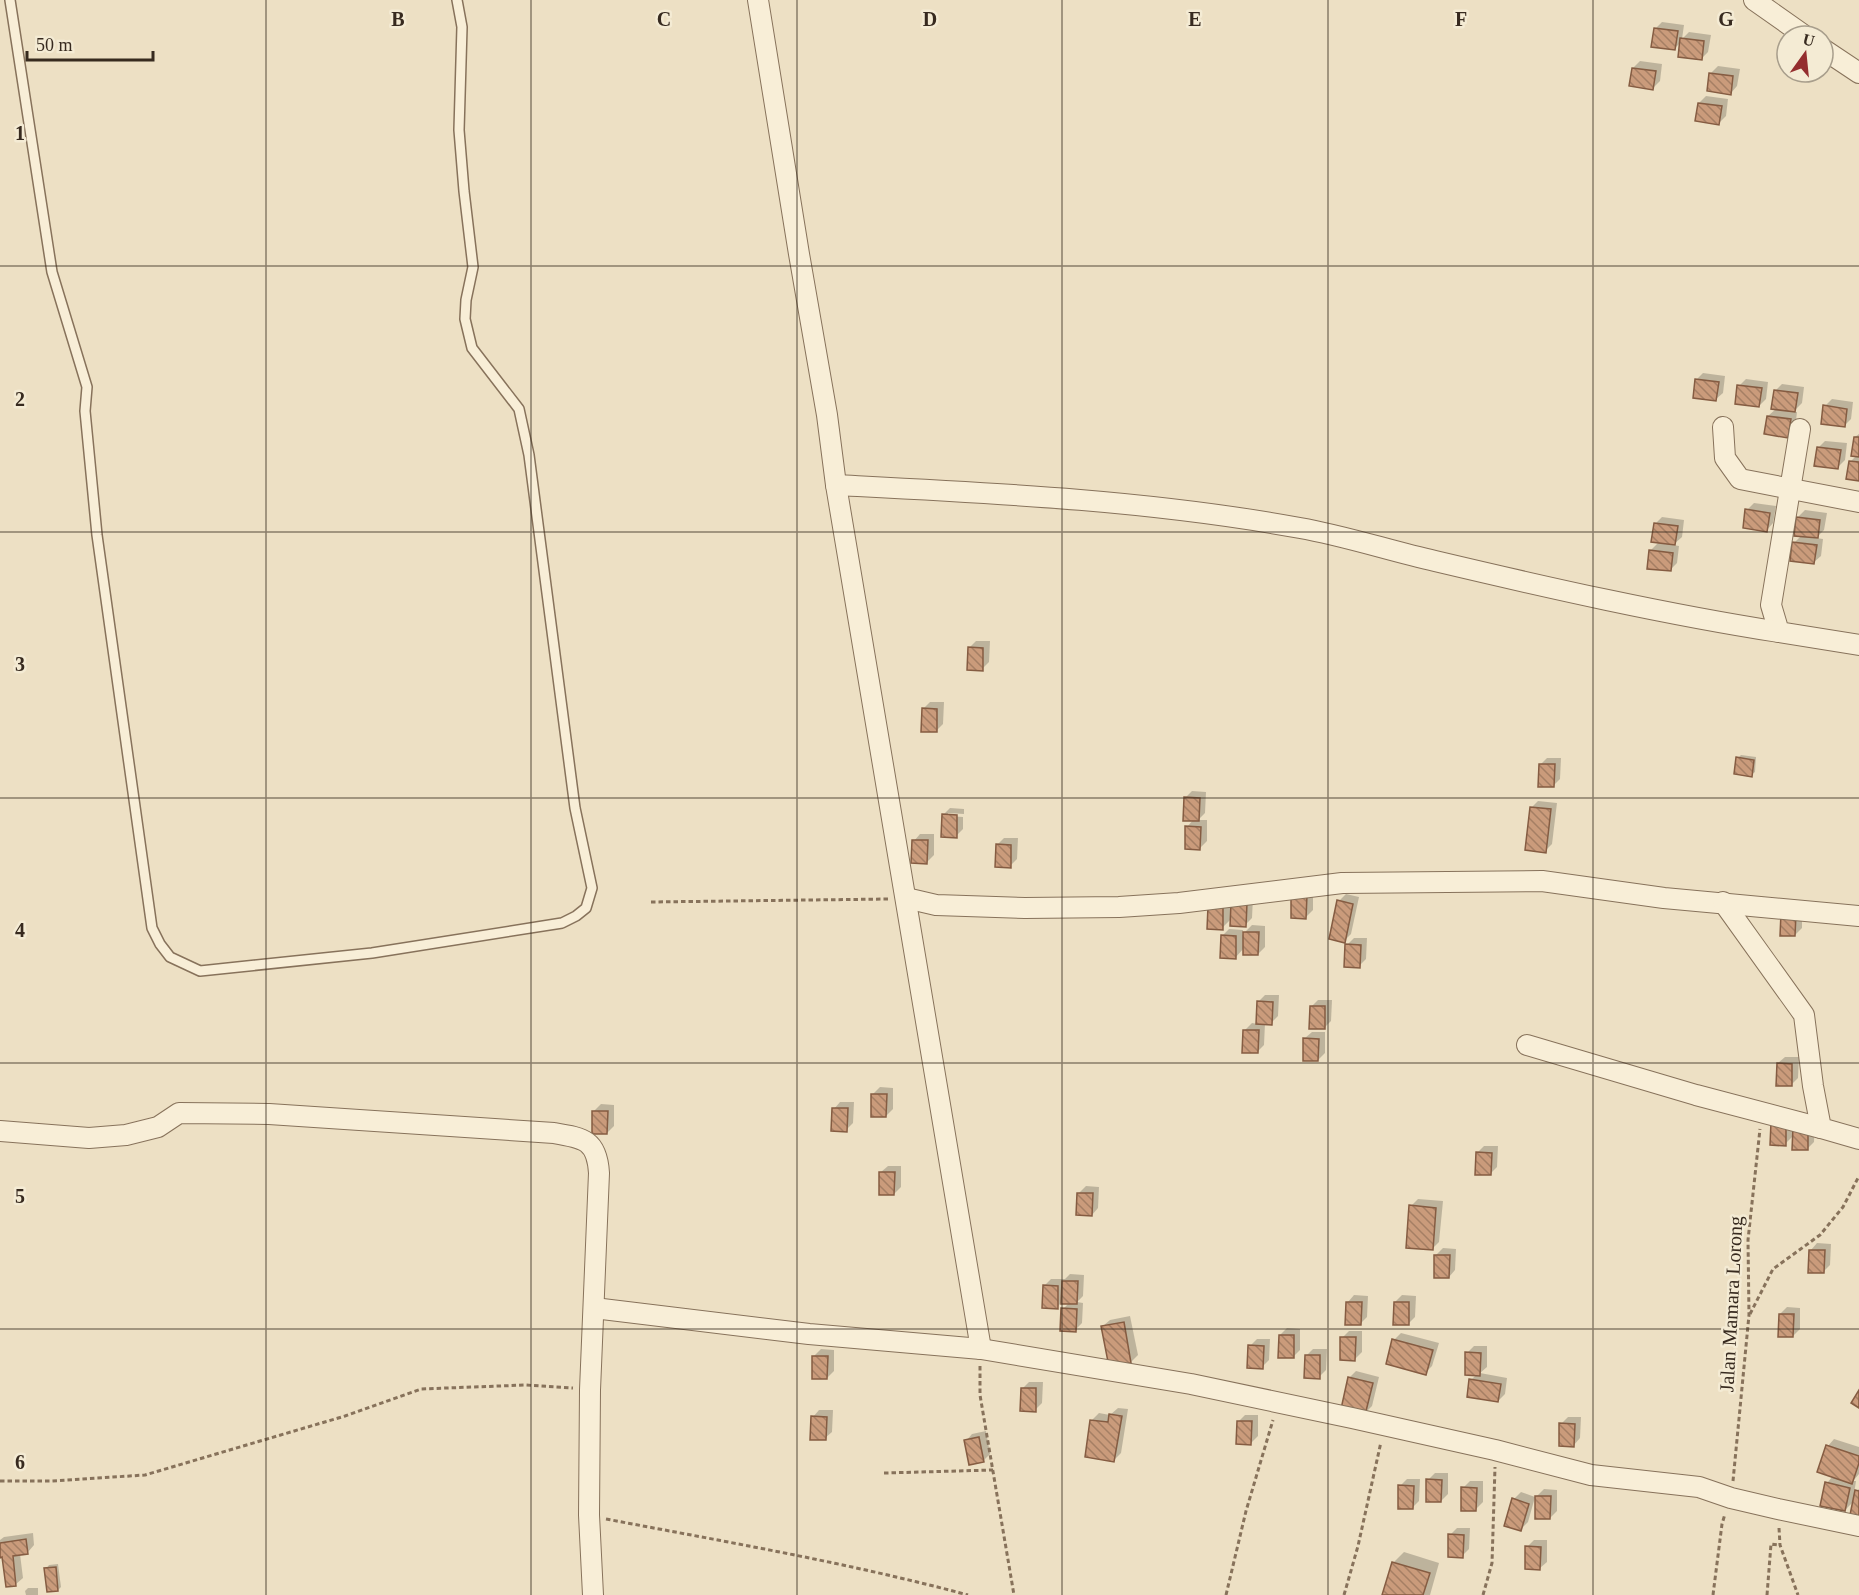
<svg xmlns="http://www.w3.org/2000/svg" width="1859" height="1595" viewBox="0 0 1859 1595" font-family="'Times New Roman',serif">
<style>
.shadow{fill:#0003}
.building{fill:url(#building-back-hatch);stroke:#855c42;stroke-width:1.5}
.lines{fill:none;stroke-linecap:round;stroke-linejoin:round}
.lane-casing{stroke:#87725b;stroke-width:12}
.street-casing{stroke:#87725b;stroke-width:22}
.path{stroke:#87725b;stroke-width:3;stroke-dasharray:4.5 3;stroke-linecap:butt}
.lane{stroke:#f8eed7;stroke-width:9}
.street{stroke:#f8eed7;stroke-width:20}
.grid{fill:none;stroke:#372a1f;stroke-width:1.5;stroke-opacity:0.55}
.labels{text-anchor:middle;stroke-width:5;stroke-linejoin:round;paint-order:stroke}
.street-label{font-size:20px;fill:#372a1f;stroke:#f4ebd4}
.grid-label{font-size:20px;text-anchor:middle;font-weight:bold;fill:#372a1f;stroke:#f4ebd4;stroke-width:5;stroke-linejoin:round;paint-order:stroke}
</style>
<defs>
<pattern id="building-back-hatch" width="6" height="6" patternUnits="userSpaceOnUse" patternTransform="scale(1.5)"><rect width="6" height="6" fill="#ca9b7b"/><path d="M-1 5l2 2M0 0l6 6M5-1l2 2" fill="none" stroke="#a57f64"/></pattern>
</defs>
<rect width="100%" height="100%" fill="#ede0c4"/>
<g class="shadow">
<polygon points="1662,22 1684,25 1682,39 1689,32 1711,35 1708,52 1701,59 1681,42 1675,48 1655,29"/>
<polygon points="1640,61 1662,64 1660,81 1653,88 1633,68"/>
<polygon points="1718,66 1740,69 1737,86 1731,93 1709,90 1711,73"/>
<polygon points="1706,96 1728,99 1726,116 1719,123 1699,103"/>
<polygon points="1703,373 1725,376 1723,393 1716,399 1696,380"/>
<polygon points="1746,379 1768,382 1766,399 1759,406 1739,386"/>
<polygon points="1782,384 1804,387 1802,403 1793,412 1797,412 1795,429 1788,436 1768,416 1777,408 1775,391"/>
<polygon points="1832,399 1853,402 1851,419 1844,426 1825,406"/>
<polygon points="1859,434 1859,480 1851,461 1857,455 1855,437"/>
<polygon points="1825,441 1847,443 1845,460 1838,467 1818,448"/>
<polygon points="1754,503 1776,506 1773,523 1767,530 1747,510"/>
<polygon points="1805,510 1827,513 1824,530 1816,538 1823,539 1821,556 1814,562 1794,543 1802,535 1798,517"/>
<polygon points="1662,517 1684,520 1682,537 1673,545 1679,546 1677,563 1670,570 1651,550 1659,542 1655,524"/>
<polygon points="976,641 990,641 989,662 982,669 969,648"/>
<polygon points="930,702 944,702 943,724 936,731 923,709"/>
<polygon points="1741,755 1756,757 1755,772 1751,775 1738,758"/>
<polygon points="1547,758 1561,758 1560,779 1553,786 1540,765"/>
<polygon points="1192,791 1206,792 1205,813 1198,820 1207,820 1207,841 1200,848 1187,827 1194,819 1185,798"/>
<polygon points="1538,801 1557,803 1552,844 1545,851 1531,808"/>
<polygon points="950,808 964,809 964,814 948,813 948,816 963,817 963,829 956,836 943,815"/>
<polygon points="920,834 934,834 934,855 927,862 914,841"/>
<polygon points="1004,838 1018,838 1017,859 1010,866 997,845"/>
<polygon points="1313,889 1313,910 1306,917 1293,896"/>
<polygon points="1346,894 1359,897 1351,934 1344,941 1339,901"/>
<polygon points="1253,897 1252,918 1245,925 1232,918 1222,928 1209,907"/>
<polygon points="1802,907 1802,928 1795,935 1781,935"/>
<polygon points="1252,925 1265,926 1265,947 1258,954 1244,948 1235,958 1222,936 1229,929 1243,930 1242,935"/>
<polygon points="1354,938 1367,938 1366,959 1359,966 1347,945"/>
<polygon points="1265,995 1279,995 1278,1016 1271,1023 1265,1023 1264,1045 1257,1052 1245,1030 1252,1023 1258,1024 1258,1002"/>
<polygon points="1318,1000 1332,1000 1331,1021 1324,1028 1311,1007"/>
<polygon points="1312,1032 1325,1032 1325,1053 1318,1060 1305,1038"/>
<polygon points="1785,1057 1799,1057 1798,1078 1791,1085 1778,1063"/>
<polygon points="880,1087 893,1088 893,1109 886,1116 873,1094"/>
<polygon points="840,1102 854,1102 853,1123 846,1130 834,1109"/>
<polygon points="601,1104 614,1105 614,1126 607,1133 594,1111"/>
<polygon points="1815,1121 1814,1142 1807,1149 1794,1135 1785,1144 1772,1123"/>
<polygon points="1484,1146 1498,1146 1497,1167 1490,1174 1477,1153"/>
<polygon points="888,1166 901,1166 901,1187 894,1194 881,1172"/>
<polygon points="1086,1186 1099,1187 1098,1208 1092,1215 1079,1193"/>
<polygon points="1418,1199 1443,1201 1439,1242 1432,1249 1411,1206"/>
<polygon points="1817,1243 1831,1244 1830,1265 1823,1272 1811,1250"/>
<polygon points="1443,1248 1456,1249 1455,1270 1449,1277 1436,1255"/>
<polygon points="1070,1274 1084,1275 1083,1296 1077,1302 1083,1303 1082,1323 1075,1330 1063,1309 1069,1303 1062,1302 1057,1307 1044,1286 1051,1279 1065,1279"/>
<polygon points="1354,1295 1368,1296 1367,1317 1360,1324 1348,1302"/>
<polygon points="1402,1295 1416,1296 1415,1317 1408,1324 1395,1302"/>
<polygon points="1787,1307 1800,1308 1800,1329 1793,1336 1780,1314"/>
<polygon points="1130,1316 1138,1355 1131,1362 1103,1326 1110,1320"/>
<polygon points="1287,1328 1300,1329 1300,1350 1293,1357 1280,1335"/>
<polygon points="1349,1331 1362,1331 1362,1352 1355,1359 1342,1338"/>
<polygon points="1401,1333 1439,1343 1432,1366 1425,1373 1394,1340"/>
<polygon points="1257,1339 1270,1339 1269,1360 1262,1367 1250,1346"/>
<polygon points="1474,1346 1487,1346 1487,1367 1480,1373 1507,1378 1505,1394 1498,1401 1471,1380 1477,1374 1467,1353"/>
<polygon points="821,1349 834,1350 834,1371 827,1378 814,1356"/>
<polygon points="1313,1349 1327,1349 1326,1370 1319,1377 1306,1356"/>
<polygon points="1356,1371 1379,1377 1372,1406 1365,1413 1349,1378"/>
<polygon points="1029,1382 1043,1382 1042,1403 1035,1410 1022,1389"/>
<polygon points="1118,1408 1128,1409 1121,1453 1114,1460 1092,1420 1099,1413 1110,1415"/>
<polygon points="819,1410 833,1410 832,1432 825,1438 813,1417"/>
<polygon points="1245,1415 1258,1415 1258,1436 1251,1443 1238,1422"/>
<polygon points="1568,1417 1581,1417 1580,1438 1574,1445 1561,1424"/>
<polygon points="986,1431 990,1454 983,1461 966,1441 972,1434"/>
<polygon points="1834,1439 1859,1447 1859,1474 1853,1481 1856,1481 1854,1494 1859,1489 1859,1516 1855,1500 1845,1510 1827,1483 1833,1476 1828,1446"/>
<polygon points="1435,1473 1448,1473 1448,1494 1441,1501 1428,1480"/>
<polygon points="1407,1479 1420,1479 1419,1501 1412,1508 1400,1486"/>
<polygon points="1470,1481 1483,1481 1483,1502 1476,1509 1463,1488"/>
<polygon points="1544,1489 1557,1490 1557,1511 1550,1518 1537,1496"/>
<polygon points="1521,1492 1535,1497 1528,1522 1521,1529 1514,1499"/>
<polygon points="1457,1528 1470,1528 1469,1549 1462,1556 1450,1535"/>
<polygon points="33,1533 34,1545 28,1552 20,1554 23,1578 16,1584 3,1556 0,1556 0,1540 4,1537"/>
<polygon points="1534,1540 1547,1540 1547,1562 1540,1568 1527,1547"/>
<polygon points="1404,1552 1439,1563 1430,1595 1383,1595 1393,1563"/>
<polygon points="58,1564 61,1587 58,1590 46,1569 49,1565"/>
<polygon points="28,1588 38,1588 38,1595 26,1595 25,1591"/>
</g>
<g class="building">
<polygon points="1654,28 1678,31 1675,50 1651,47"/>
<polygon points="1680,38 1704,41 1702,60 1678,57"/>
<polygon points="1632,68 1656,71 1653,90 1629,86"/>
<polygon points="1709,73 1733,76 1731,95 1707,91"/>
<polygon points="1698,103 1722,106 1719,125 1695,121"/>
<polygon points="1695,379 1719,382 1716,401 1693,398"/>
<polygon points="1737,385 1762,388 1759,407 1735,404"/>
<polygon points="1774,390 1798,393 1795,412 1771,409"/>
<polygon points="1823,405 1847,409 1845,427 1821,424"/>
<polygon points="1767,416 1791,419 1788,438 1764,434"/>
<polygon points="1854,437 1859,437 1859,457 1851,456"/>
<polygon points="1817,447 1841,450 1838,469 1814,466"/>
<polygon points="1849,461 1859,462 1859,481 1846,479"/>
<polygon points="1745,509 1770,513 1767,532 1743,528"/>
<polygon points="1796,517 1820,520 1818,538 1794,536"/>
<polygon points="1654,523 1678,526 1675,545 1651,542"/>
<polygon points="1792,542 1817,545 1814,564 1790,561"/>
<polygon points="1649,550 1673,553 1671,571 1647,569"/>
<polygon points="968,647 983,648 983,671 967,670"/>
<polygon points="922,708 937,709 937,732 921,732"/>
<polygon points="1736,757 1754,760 1752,777 1734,774"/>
<polygon points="1539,764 1555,764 1554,787 1538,787"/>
<polygon points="1184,797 1200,798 1199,821 1183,821"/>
<polygon points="1530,807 1551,809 1546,853 1525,850"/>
<polygon points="942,814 957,815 957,838 941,837"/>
<polygon points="1185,826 1201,827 1200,850 1185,849"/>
<polygon points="912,840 928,840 927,864 911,863"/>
<polygon points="996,844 1011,845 1011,868 995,867"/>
<polygon points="1291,895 1307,895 1306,919 1291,918"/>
<polygon points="1337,900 1353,904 1345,943 1329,939"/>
<polygon points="1231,903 1247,903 1246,927 1230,926"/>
<polygon points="1208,906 1223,906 1223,930 1207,929"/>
<polygon points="1781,913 1796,914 1795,936 1780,936"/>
<polygon points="1243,932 1259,932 1258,955 1243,955"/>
<polygon points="1221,935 1236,936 1236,959 1220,958"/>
<polygon points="1345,944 1361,945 1360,968 1344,967"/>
<polygon points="1257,1001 1273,1002 1272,1025 1256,1024"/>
<polygon points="1310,1006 1325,1006 1325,1029 1309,1029"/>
<polygon points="1243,1030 1259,1030 1258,1053 1242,1053"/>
<polygon points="1303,1038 1319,1039 1318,1061 1303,1061"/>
<polygon points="1777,1063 1792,1064 1792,1086 1776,1086"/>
<polygon points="871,1094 887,1094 886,1117 871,1117"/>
<polygon points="832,1108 848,1108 847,1132 831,1131"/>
<polygon points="592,1111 608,1111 607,1134 592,1134"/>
<polygon points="1771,1122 1786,1123 1786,1146 1770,1145"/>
<polygon points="1793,1127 1808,1127 1808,1150 1792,1150"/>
<polygon points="1476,1152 1492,1153 1491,1175 1475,1175"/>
<polygon points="879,1172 895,1172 894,1195 879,1195"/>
<polygon points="1077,1193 1093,1193 1092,1216 1076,1215"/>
<polygon points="1409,1205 1436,1208 1433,1250 1406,1248"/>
<polygon points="1809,1250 1825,1250 1824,1273 1808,1273"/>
<polygon points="1434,1255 1450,1255 1449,1278 1434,1278"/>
<polygon points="1062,1281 1078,1281 1077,1304 1061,1304"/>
<polygon points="1043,1285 1058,1286 1058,1309 1042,1308"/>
<polygon points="1346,1302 1362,1302 1361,1325 1345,1325"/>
<polygon points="1394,1302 1409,1302 1409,1325 1393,1325"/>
<polygon points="1061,1308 1077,1309 1076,1332 1060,1331"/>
<polygon points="1779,1314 1794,1314 1793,1337 1778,1337"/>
<polygon points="1124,1322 1131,1363 1109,1367 1101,1326"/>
<polygon points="1279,1335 1294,1335 1294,1358 1278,1358"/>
<polygon points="1340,1337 1356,1337 1355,1361 1340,1360"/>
<polygon points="1392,1339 1433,1350 1426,1375 1386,1364"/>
<polygon points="1248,1345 1264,1346 1263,1369 1247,1368"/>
<polygon points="1465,1352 1481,1353 1480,1376 1465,1375"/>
<polygon points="1305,1355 1320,1355 1320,1379 1304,1378"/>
<polygon points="812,1356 828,1356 827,1379 812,1379"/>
<polygon points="1348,1377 1373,1383 1365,1415 1341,1409"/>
<polygon points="1469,1379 1501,1384 1498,1402 1467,1397"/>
<polygon points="1021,1388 1036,1388 1036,1412 1020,1411"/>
<polygon points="1859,1390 1859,1408 1851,1403"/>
<polygon points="1109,1414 1122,1416 1114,1462 1085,1457 1090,1420 1108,1422"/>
<polygon points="811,1416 827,1417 826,1440 810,1440"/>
<polygon points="1237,1421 1252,1421 1251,1445 1236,1444"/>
<polygon points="1559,1423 1575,1424 1574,1447 1559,1446"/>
<polygon points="979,1437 984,1462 969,1465 964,1440"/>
<polygon points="1826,1445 1859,1456 1859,1463 1852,1484 1817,1472"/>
<polygon points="1426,1479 1442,1480 1441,1502 1426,1502"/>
<polygon points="1825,1482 1850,1488 1845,1511 1820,1506"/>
<polygon points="1398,1485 1414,1486 1413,1509 1398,1509"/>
<polygon points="1461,1487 1477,1488 1476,1511 1461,1511"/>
<polygon points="1855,1490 1859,1491 1859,1517 1850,1515"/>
<polygon points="1535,1496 1551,1496 1550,1519 1535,1519"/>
<polygon points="1512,1498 1529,1504 1521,1531 1504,1526"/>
<polygon points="1448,1534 1464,1535 1463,1558 1448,1557"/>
<polygon points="26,1539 28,1554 13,1556 16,1586 6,1587 2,1557 0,1558 0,1543"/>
<polygon points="1525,1546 1541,1547 1540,1570 1525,1569"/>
<polygon points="1392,1562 1430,1573 1423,1595 1382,1595"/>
<polygon points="56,1567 58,1591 47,1592 44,1568"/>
</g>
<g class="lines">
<g class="lane-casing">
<polyline id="lane" points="10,0 52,272 87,387 85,411 97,535 152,928 160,944 170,957 200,971 372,953 562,923 576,916 586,908 592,888 575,808 529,455 519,409 472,348 465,319 466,300 473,267 464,191 459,130 462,27 457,0"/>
</g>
<g class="street-casing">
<g id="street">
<polyline points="758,0 799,254 827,415 836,485 981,1349"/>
<polyline points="1754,0 1805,36"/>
<polyline points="1823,49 1859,73"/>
<polyline points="1723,427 1725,458 1740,479 1859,502"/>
<polyline points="1800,429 1771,605 1779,632 1859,645"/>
<path d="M 836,485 C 991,493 1147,500 1300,528 C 1346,536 1390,551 1435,561 C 1549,588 1664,614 1779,632"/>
<polyline points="906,898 936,905 1025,908 1119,907 1179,903 1342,883 1542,881 1664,898 1859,916"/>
<polyline points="1723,902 1804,1015 1813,1086 1821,1128 1859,1139"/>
<polyline points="1527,1045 1696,1095 1821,1128"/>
<path d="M 0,1131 L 89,1138 L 126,1135 L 158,1127 L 179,1113 L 269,1114 L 554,1133 C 584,1138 597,1140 599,1173 L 590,1390 L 589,1515 L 593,1595"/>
<polyline points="594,1308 809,1334 981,1349 1191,1384 1352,1418 1495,1450 1591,1475 1699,1487 1731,1498 1778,1509 1859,1526"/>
</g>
</g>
<g class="path">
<polyline points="651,902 889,899"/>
<polyline points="1750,1314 1773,1269 1820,1235 1843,1207 1859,1176"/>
<polyline points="980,1366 980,1395 1014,1595"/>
<polyline points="884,1473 993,1470"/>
<polyline points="0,1481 52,1481 145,1475 345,1416 421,1389 525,1385 573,1388"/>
<polyline points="1733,1481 1749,1315 1748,1240 1760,1129"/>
<path d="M 606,1519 C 727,1542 849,1563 968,1595"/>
<polyline points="1779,1528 1780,1545 1798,1595"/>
<polyline points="1226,1595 1246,1511 1273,1420"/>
<polyline points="1344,1595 1358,1546 1381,1442"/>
<polyline points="1483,1595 1492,1563 1495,1467"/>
<polyline points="1713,1595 1722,1524 1725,1514"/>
<polyline points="1767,1595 1771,1544 1780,1545"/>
</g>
<use href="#lane" class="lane"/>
<use href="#street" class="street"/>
</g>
<path class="grid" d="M 266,0 L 266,1595M 531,0 L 531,1595M 797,0 L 797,1595M 1062,0 L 1062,1595M 1328,0 L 1328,1595M 1593,0 L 1593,1595M 0,266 L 1859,266M 0,532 L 1859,532M 0,798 L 1859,798M 0,1063 L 1859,1063M 0,1329 L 1859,1329"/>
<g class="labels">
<g class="street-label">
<text transform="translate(1731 1304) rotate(-87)" y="7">Jalan Mamara Lorong</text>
</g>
</g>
<g class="grid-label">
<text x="398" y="26">B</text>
<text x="664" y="26">C</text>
<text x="930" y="26">D</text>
<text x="1195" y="26">E</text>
<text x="1461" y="26">F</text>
<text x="1726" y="26">G</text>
<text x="20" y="140">1</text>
<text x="20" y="406">2</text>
<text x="20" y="671">3</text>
<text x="20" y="937">4</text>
<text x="20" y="1203">5</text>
<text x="20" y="1469">6</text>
</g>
<g transform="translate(1805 54) rotate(15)"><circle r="28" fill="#f4ebd4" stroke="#a89e8c" stroke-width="1.5"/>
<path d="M0-4.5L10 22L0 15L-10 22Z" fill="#942d2e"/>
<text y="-9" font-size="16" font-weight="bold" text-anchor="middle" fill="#372a1f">U</text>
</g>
<path d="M27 51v9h126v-9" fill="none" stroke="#372a1f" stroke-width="3"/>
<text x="36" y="51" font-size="18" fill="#372a1f" stroke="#f4ebd4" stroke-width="4.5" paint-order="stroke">50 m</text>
</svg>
